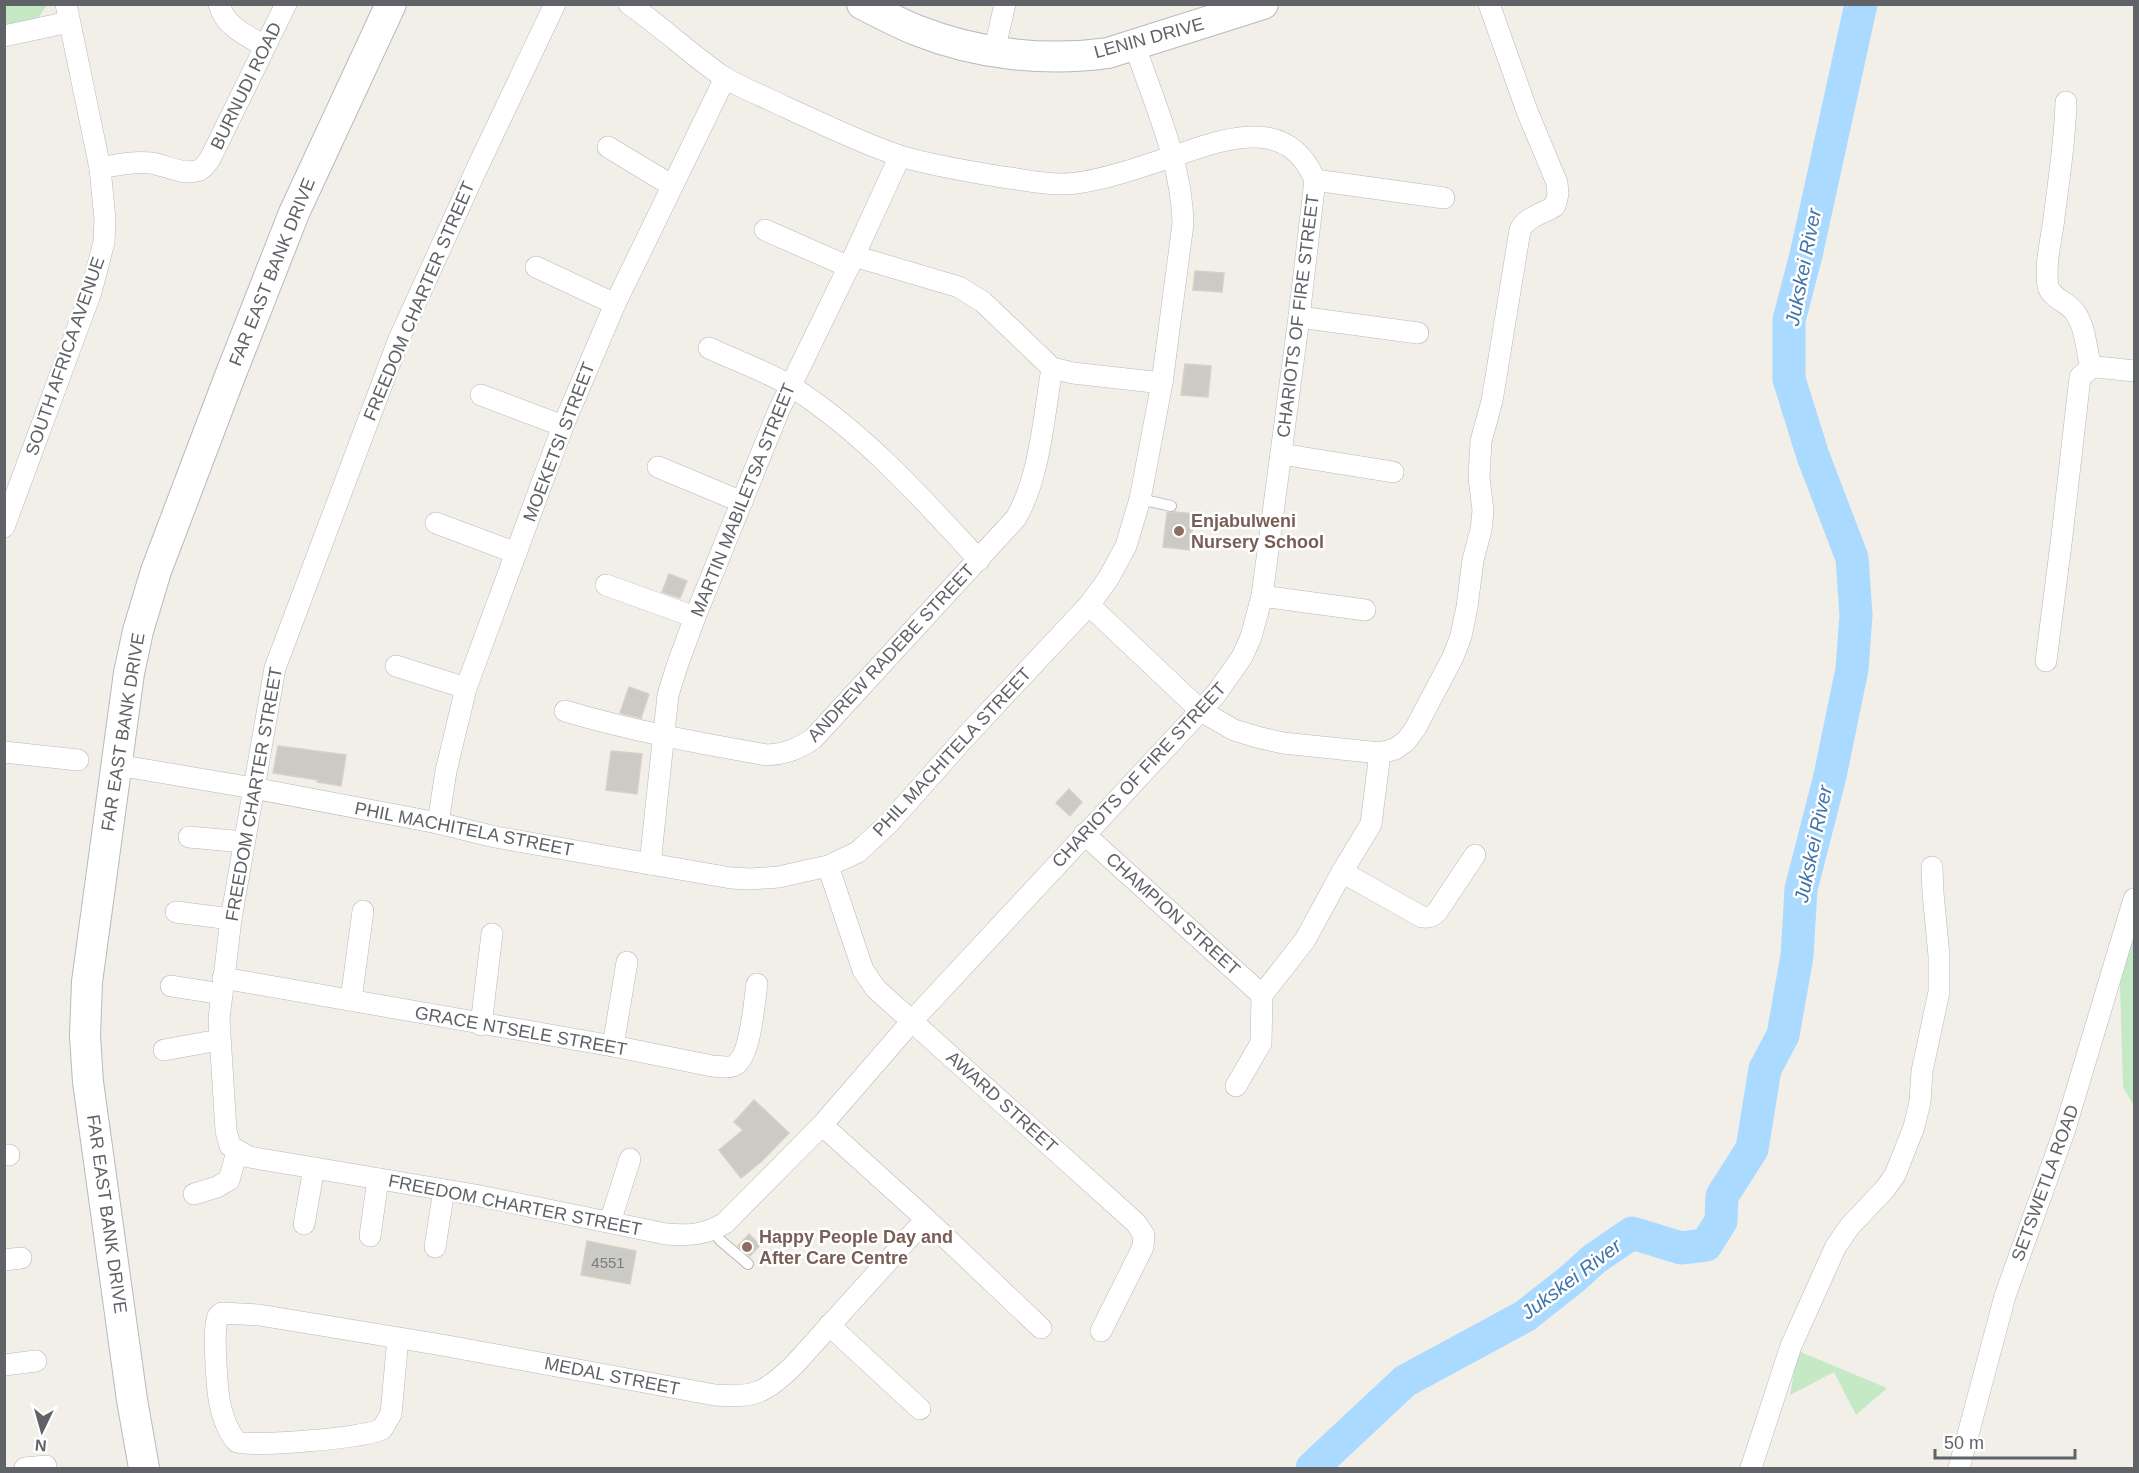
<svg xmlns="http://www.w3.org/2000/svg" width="2139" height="1473" viewBox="0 0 2139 1473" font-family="Arial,sans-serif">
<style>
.green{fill:#c5e8c5}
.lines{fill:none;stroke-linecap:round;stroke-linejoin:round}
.river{stroke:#aadaff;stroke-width:33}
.building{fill:#cccac5;stroke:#d6d1c6;stroke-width:1.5}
.lane-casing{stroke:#b5b8bc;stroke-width:12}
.street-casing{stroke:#b5b8bc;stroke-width:22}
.secondary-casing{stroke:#b6babf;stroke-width:32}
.lane{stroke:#fff;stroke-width:10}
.street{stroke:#fff;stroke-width:21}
.secondary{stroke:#fff;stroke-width:30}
.education-dot{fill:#8d6e63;stroke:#fff;stroke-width:2}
.labels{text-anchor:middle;stroke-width:5;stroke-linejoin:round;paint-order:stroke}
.number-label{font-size:15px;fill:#7a7d7f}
.street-label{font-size:18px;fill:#5f6368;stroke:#fff}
.education-label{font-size:18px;font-weight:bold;fill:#785e54;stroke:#fff;text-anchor:start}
.water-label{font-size:20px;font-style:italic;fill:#4174aa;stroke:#fff}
</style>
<rect width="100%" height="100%" fill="#f1efe8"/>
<g class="green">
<polygon points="4,5 47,5 34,24 5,30"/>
<polygon points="2134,928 2134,1106 2123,1087 2120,983"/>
<polygon points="1798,1351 1887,1388 1856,1415 1834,1372 1790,1395"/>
</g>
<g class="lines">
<polyline class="river" points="1312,1468 1405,1381 1525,1316 1572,1279 1594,1259 1632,1233 1681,1248 1706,1245 1721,1221 1722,1196 1752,1149 1765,1069 1783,1035 1797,956 1801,889 1830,776 1852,669 1856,615 1852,558 1813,456 1789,379 1789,320 1806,255 1861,4"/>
</g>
<g class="building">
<polygon points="1195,271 1224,273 1222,292 1193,290"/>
<polygon points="1185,364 1211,366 1208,397 1181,395"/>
<polygon points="1175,512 1194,514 1190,550 1163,547 1167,513"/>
<polygon points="669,574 687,581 680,598 662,592"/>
<polygon points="629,687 649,694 641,718 620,713"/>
<polygon points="278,746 346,755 341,786 317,782 318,780 273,773"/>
<polygon points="611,751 642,754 637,794 606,790"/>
<polygon points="1069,789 1082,802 1070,816 1056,803"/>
<polygon points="754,1100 789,1133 762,1161 741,1178 719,1150 743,1130 734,1122"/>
<polygon points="749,1234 760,1245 750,1256 738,1246"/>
<polygon points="587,1241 636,1251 630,1284 581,1275"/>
</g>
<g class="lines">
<g class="lane-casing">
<g id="lane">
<polyline points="1140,499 1171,506"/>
<polyline points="712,1231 721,1241 748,1264"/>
</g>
</g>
<g class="street-casing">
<g id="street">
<path d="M 219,4 C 225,27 246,35 265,46"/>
<path d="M 555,4 L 477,168 L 399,339 L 275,668 L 231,919 L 219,1019 L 226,1131 L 230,1146 L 249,1157 L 475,1195 L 666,1234 C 688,1236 705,1235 725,1223 L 822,1125 L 912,1021 L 1216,694 L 1242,657 L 1251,637 L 1262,596 L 1299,317 L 1315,180 C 1287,114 1225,139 1174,156 C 1144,166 1091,185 1060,184 C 1041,184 1021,179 1002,177 C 968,171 933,166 900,156 C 860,143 821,123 783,106 C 763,96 741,88 722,76 C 690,54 661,26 629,4"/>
<polyline points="4,36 69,22"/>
<polyline points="994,52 1005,4"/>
<path d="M 2066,102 C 2065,144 2058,184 2053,226 C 2050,244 2045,267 2048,286 C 2051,298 2067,302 2074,311 C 2086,326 2086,350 2091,368"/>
<polyline points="608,147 671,185"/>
<path d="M 100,168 C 117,165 134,161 151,163 C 165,165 182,175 196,171 C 203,170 206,164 210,159 L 286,4"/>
<polyline points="1315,180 1444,198"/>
<polyline points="765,230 849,267"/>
<polyline points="854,256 959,287 983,302 1052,368 1073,373 1162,383"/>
<polyline points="536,267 615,304"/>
<polyline points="1299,317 1418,333"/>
<path d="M 709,348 C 736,361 767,371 792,387 C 863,432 922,498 979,560"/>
<polyline points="481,395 563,426"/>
<polyline points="1281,454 1393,472"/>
<polyline points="658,467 742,502"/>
<polyline points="436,523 516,553"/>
<polyline points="4,527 91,292 104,242 105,220 100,168 66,4"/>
<polyline points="606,585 695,617"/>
<polyline points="1262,596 1365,610"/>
<path d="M 1089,605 L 1201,711 L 1234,730 L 1257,737 L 1283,743 L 1380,753 L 1395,749 L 1406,741 L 1415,729 L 1453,657 L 1461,636 L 1467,607 L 1473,560 L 1481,530 L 1483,511 L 1479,477 L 1481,441 L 1492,401 L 1520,230 C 1527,216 1543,214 1555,206 L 1558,194 L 1557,183 L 1527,111 L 1489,4"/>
<polyline points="2046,661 2062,536 2080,377 2091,368 2097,367 2134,371"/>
<polyline points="396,666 466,688"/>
<path d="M 565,711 C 632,731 699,743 767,755 C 786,754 797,749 813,739 L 1016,518 C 1040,477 1044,415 1052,368"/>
<polyline points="4,752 78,760"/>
<path d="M 117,765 L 253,788 L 438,823 L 495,837 L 731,878 L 750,879 L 779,877 L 805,871 L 828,866 L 858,852 L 889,823 L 969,733 L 1089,605 L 1108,579 L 1126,546 L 1140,499 L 1162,383 L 1183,224 C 1182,163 1154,103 1135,46"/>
<polyline points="438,823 446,771 466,688 563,426 615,304 725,78"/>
<polyline points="1084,834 1262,995"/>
<polyline points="189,837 244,842"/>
<polyline points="650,864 668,695 677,666 695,617 779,410 854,256 900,156"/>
<polyline points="828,866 863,970 876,989 1136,1223 1144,1235 1143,1247 1101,1331"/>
<path d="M 1342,872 L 1422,917 C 1428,918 1432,917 1437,912 L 1475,855"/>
<polyline points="176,912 231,919"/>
<path d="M 223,978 L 613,1046 L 712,1066 C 719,1066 728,1069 735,1065 C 751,1056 754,1002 757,984"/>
<polyline points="171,986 222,994"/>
<polyline points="351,1000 363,911"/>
<polyline points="481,1025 492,934"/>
<polyline points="613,1046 627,962"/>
<polyline points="164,1050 219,1040"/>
<polyline points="1236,1086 1261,1043 1262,995 1305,940 1342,872 1371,824 1380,753"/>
<polyline points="822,1125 926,1219 1041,1328"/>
<polyline points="4,1155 9,1155"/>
<polyline points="194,1194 217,1187 229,1180 237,1152"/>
<polyline points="610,1222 630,1159"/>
<polyline points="304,1224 314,1168"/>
<polyline points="370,1236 378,1179"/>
<polyline points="435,1247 444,1190"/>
<polyline points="4,1260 21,1258"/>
<polyline points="829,1325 920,1409"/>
<path d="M 398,1338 L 391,1414 L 382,1429 C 366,1438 254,1447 237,1442 C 227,1431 223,1418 220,1404 C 217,1390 213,1333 217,1320 C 218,1315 218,1316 222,1313 L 259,1315 L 442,1345 L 715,1395 C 755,1398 765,1393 794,1365 L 926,1219"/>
<polyline points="4,1365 36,1361"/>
<polyline points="25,1468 46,1466"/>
<polyline points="1751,1468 1791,1346 1836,1246 1850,1226 1885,1189 1895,1175 1914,1127 1920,1102 1922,1071 1939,992 1939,956 1933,893 1932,867"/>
<polyline points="1959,1468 2005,1296 2065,1129 2134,899"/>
</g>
</g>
<g class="secondary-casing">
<g id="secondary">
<path d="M 862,4 C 880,13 898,23 916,30 C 976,54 1044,62 1108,53 L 1263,4"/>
<polyline points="144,1468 132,1400 88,1082 85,1036 87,982 129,673 138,631 156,571 230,376 294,213 391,4"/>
</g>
</g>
<use href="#lane" class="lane"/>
<use href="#street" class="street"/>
<use href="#secondary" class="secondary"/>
</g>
<g class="education-dot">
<circle cx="1179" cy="531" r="6"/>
<circle cx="747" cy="1247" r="6"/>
</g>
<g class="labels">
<g class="number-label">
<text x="608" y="1268">4551</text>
</g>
<g class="street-label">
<text transform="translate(1149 38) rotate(-15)" y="6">LENIN DRIVE</text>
<text transform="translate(246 86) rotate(-64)" y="6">BURNUDI ROAD</text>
<text transform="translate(272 272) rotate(-68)" y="6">FAR EAST BANK DRIVE</text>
<text transform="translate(419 301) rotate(-67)" y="6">FREEDOM CHARTER STREET</text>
<text transform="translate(1298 316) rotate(-83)" y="6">CHARIOTS OF FIRE STREET</text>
<text transform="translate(65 356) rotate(-71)" y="6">SOUTH AFRICA AVENUE</text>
<text transform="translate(559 442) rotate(-69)" y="6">MOEKETSI STREET</text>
<text transform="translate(743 500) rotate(-68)" y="6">MARTIN MABILETSA STREET</text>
<text transform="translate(891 653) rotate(-47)" y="6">ANDREW RADEBE STREET</text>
<text transform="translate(123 732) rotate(-81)" y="6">FAR EAST BANK DRIVE</text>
<text transform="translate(952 752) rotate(-47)" y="6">PHIL MACHITELA STREET</text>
<text transform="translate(1139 775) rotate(-47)" y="6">CHARIOTS OF FIRE STREET</text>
<text transform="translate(254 794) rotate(-80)" y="6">FREEDOM CHARTER STREET</text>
<text transform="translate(464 829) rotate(11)" y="6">PHIL MACHITELA STREET</text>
<text transform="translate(1173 914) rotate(42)" y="6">CHAMPION STREET</text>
<text transform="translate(521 1031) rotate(10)" y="6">GRACE NTSELE STREET</text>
<text transform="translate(1002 1102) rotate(42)" y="6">AWARD STREET</text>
<text transform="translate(2045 1183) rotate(-70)" y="6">SETSWETLA ROAD</text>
<text transform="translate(515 1205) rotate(11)" y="6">FREEDOM CHARTER STREET</text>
<text transform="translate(107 1214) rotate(82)" y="6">FAR EAST BANK DRIVE</text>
<text transform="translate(612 1376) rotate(11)" y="6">MEDAL STREET</text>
</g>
<g class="education-label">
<text x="1191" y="527">Enjabulweni<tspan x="1191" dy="21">Nursery School</tspan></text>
<text x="759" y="1243">Happy People Day and<tspan x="759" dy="21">After Care Centre</tspan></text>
</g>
<g class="water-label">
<text transform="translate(1803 267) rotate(-79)" y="7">Jukskei River</text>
<text transform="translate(1813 844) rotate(-78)" y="7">Jukskei River</text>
<text transform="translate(1571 1279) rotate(-37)" y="7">Jukskei River</text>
</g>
</g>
<rect width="2139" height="1473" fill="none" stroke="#5f6368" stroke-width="12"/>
<g transform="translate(42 1431) rotate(185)" stroke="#ffffff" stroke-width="4.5" paint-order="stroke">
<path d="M0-4.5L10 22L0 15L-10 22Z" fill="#5f6368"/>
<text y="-9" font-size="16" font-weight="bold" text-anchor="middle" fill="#5f6368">N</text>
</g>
<path d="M1935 1449v9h140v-9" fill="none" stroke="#5f6368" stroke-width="3"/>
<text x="1944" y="1449" font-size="18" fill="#5f6368" stroke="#ffffff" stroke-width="4.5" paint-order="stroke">50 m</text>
</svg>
